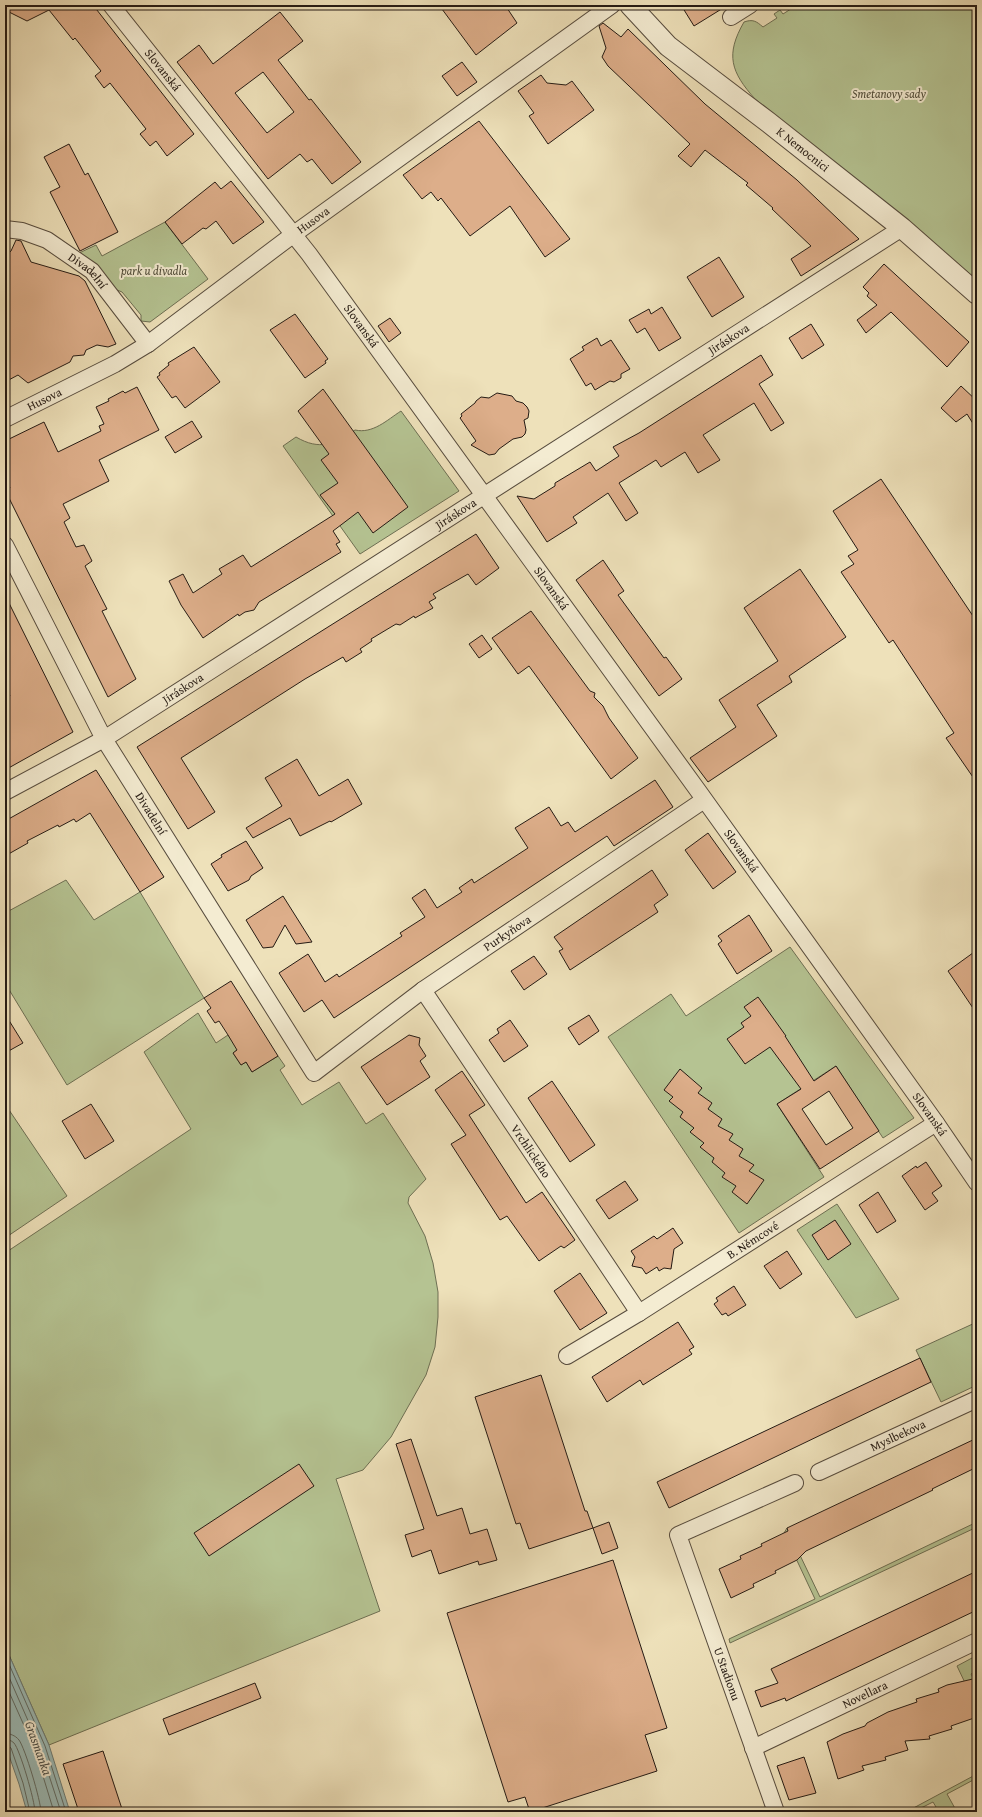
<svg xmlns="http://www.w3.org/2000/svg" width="982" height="1817" viewBox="0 0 982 1817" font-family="'Gentium Book Plus',serif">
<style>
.green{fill:#b5c392;stroke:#6d6f53}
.water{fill:#9cbcb8;stroke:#6c7c76}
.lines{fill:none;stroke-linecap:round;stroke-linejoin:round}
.shore{stroke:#606c66;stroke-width:1}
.building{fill:#ddae8a;stroke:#251b14;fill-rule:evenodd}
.minor-casing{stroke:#574c3e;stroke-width:18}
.tertiary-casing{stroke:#574c3e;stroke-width:22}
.minor{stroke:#f4ecd2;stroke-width:16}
.tertiary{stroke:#f4ecd2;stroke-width:20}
.labels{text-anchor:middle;stroke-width:4;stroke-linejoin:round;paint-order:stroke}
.street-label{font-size:12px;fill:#251b14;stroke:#f4ecd2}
.park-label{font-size:12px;font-style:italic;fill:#504d3a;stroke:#f4ecd2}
.water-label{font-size:13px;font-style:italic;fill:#4f534d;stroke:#f4ecd2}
</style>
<rect width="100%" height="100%" fill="#eee1ba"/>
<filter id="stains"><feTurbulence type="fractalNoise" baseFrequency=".005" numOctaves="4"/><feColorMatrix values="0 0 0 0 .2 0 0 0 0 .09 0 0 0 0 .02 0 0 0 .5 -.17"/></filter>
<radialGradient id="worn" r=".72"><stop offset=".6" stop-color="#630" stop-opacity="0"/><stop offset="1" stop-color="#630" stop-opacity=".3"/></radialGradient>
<g class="green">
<path d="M 797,5 L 977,5 L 977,280 L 898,214 L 755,99 C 731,72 725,55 744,22 C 753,19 756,21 763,27 L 777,18 L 774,14 L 780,10 L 783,14 Z"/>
<polygon points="165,222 208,279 150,322 141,321 141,315 122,292 112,288 77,254 96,245 102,256"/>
<path d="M 401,411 L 459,491 L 360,554 L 283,446 L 296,437 C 320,451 334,444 355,430 C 373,434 387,420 401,411 Z"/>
<polygon points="66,880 94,920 140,892 204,998 67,1085 5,983 5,913"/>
<polygon points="790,947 914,1118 883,1138 836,1066 777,1104 824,1177 739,1233 608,1037 671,994 686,1016"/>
<polygon points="198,1013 216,1043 228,1035 238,1049 233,1053 241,1065 246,1062 252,1072 278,1056 285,1066 280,1070 302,1105 339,1082 366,1124 383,1113 426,1179 409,1197 408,1203 425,1236 433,1263 438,1292 438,1317 435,1347 426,1375 391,1437 363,1470 336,1479 380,1611 49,1745 5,1646 5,1253 191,1129 144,1052"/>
<polygon points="5,1104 67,1196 5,1238"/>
<polygon points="837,1204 899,1299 856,1318 797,1230"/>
<polygon points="977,1322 977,1385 941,1402 916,1350"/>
<polygon points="977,1522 977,1527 730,1643 729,1639 815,1599 784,1533 787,1528 820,1597"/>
<polygon points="972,1658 977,1670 971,1674 977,1686 977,1708 957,1666"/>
<polygon points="977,1774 977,1778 947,1794 957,1812 939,1812 933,1802 913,1812 906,1812"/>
</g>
<polygon class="water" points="5,1646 49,1745 70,1812 27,1812 19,1784 5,1744"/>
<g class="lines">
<g class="shore">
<polyline points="5,1655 45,1746 66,1812"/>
<polyline points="5,1668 40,1748 61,1812"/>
<polyline points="5,1683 35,1750 54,1812"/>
<path d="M 5,1733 C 10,1734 15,1735 19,1740 C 25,1748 41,1801 41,1812"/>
<path d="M 5,1739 C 8,1740 11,1740 14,1743 C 20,1750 35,1801 35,1812"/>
<polyline points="5,1744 11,1748 23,1783 30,1812"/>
</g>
</g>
<g class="building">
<polygon points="5,5 93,5 194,134 167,156 156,141 150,146 140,134 146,129 110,83 104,88 95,76 101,71 75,38 73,40 49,10 27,21 5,10"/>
<polygon points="439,5 505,5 517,23 476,55"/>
<polygon points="681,5 728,5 694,26"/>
<path d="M 280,12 L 303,41 L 278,60 L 309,100 L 311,99 L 361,162 L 332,184 L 312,159 L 307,162 L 300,154 L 268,179 L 177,62 L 199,45 L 213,64 ZM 263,72 L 294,112 L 267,133 L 235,93 Z"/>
<polygon points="603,23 621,37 628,29 705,104 797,180 859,239 801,276 791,259 811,246 772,209 773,208 746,185 748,183 705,150 691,167 678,156 690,144 608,66 602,57 606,48 599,26"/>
<polygon points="462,62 477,82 457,96 442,76"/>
<polygon points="541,75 547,83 566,85 572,81 594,110 548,144 529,116 534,113 518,91"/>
<polygon points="479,121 570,239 545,257 510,206 470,236 441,198 438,201 431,192 422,199 403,175"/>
<polygon points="69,144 85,175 88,173 118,232 80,251 50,192 60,187 44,157"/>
<polygon points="231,181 264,222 233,244 216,221 206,229 203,228 182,244 165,222 215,182 221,189"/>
<polygon points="16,240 21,241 31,262 79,276 85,281 116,344 108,347 97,345 86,350 84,355 73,356 70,362 28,383 18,375 5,382 5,274 9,272 5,256 11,251"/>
<polygon points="719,257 744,297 712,317 687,277"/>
<polygon points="884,264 969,342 947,367 891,312 866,333 857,320 877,305 867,296 869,293 863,287"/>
<polygon points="662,307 681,338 659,351 645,328 637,333 629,320 649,309 651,314"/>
<polygon points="295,314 328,359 325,361 326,363 305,378 270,330"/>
<polygon points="390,318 401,333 389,342 378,326"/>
<polygon points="811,324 824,345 802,359 789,338"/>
<polygon points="597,338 601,346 611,340 630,369 621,374 621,378 614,382 610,381 595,390 591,383 586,386 570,359 584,350 582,347"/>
<polygon points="194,347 220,382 185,408 176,396 172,398 157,377 160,375 159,373 169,365 168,363"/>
<polygon points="761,355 773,375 759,384 784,423 771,431 754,403 703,435 720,460 698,473 685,452 661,467 656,460 619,483 638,513 626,521 608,493 573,517 577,523 547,542 517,496 534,499 555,486 555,483 590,462 596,471 619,456 613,447 639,433"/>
<polygon points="961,386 977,401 977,430 967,414 956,422 941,408"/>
<polygon points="137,387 159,430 99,460 109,481 63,504 70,518 64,522 76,547 84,545 92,561 85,566 107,609 102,611 136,679 108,697 5,490 10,488 5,478 5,441 44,422 58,452 101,431 99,426 104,424 96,407 109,401 108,399 123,391 125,393"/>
<polygon points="323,389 408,507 373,533 358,512 333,531 340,542 336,544 341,552 259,602 254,610 245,612 239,616 238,614 203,638 181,605 169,581 183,574 193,593 222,574 219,569 243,555 251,567 335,514 320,495 338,483 321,460 329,454 298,411"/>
<polygon points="497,393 512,396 516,401 523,403 527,407 529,411 528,418 524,420 526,430 525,434 522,437 513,439 499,449 495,454 489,455 471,445 476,441 460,418 462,416 461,414 475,403 476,401 481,397 489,398"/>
<polygon points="192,421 202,437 175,453 165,437"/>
<polygon points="881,479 977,622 977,783 946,738 954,733 893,640 889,643 841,572 854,564 848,556 858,550 833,511"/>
<polygon points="476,534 499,568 476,585 468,574 433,594 436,598 429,602 433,608 415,618 414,616 400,625 396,624 371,639 372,641 360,649 362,652 346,662 343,657 305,679 181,758 215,812 188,829 137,747"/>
<polygon points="603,560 624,591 618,595 664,658 666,657 682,679 659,696 576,580"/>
<polygon points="800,569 846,637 789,676 792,682 757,705 777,736 708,782 690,758 736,727 719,700 778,661 744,608"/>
<polygon points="5,595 73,732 5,770 5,699 10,696 5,686"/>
<polygon points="531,611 590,691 595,693 594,697 603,706 609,718 638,758 611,779 529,666 518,674 492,638"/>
<polygon points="482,635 492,649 479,658 469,644"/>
<polygon points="297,759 319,796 348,779 362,804 331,822 330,821 300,836 290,818 253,838 246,828 282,806 265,778"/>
<polygon points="96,770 164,877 140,892 90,813 76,822 74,819 59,827 58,825 27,841 28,843 5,856 5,821"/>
<polygon points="655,780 673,807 614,846 607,836 334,1018 322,1000 304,1012 279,973 308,954 325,982 337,974 339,977 402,936 400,933 425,917 412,898 425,889 437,908 462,892 459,888 472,879 474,883 528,848 515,828 549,807 561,826 568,822 575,832"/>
<polygon points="708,833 736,872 713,889 685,850"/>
<polygon points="246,841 263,868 251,876 249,880 228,891 211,864 222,857 221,855"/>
<polygon points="652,870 668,895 654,905 658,912 570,970 559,951 563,949 554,937"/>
<polygon points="283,896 312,942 296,944 285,925 273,947 263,948 246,920"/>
<polygon points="749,915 772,951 737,974 718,944 722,941 718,936"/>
<polygon points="977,950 977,1014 948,971"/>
<polygon points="534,956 547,974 524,990 511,971"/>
<polygon points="231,981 278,1056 252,1072 246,1062 241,1065 233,1053 237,1050 228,1035 219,1021 215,1023 207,1011 211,1008 204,998"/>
<path d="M 758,997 L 786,1036 L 785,1036 L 814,1081 L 836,1066 L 879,1131 L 820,1169 L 777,1104 L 801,1089 L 770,1047 L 745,1064 L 727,1039 L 744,1027 L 741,1023 L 751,1016 L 744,1007 ZM 829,1091 L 853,1128 L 826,1145 L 802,1109 Z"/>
<polygon points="5,1014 23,1043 5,1053"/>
<polygon points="589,1015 599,1031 579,1045 568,1028"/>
<polygon points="510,1020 528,1046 504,1062 489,1040 499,1033 497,1029"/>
<polygon points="409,1035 420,1038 419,1045 426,1056 420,1061 430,1077 387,1105 361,1067"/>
<polygon points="680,1069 702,1088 698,1093 712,1103 708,1109 722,1119 718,1126 733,1134 729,1140 743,1149 739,1156 754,1165 749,1171 764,1180 747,1204 732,1192 736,1186 722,1177 725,1173 712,1162 714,1158 700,1147 704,1143 690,1132 694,1128 680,1117 683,1112 669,1101 673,1097 664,1090"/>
<polygon points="462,1071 485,1105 469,1115 526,1203 542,1192 575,1240 564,1248 561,1246 539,1261 507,1216 500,1220 451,1144 466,1135 435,1090"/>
<polygon points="552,1081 595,1145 570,1162 528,1098"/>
<polygon points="91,1104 114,1141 85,1159 62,1121"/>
<polygon points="926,1162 942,1186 932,1193 938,1201 925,1210 902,1176 916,1166 917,1168"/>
<polygon points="625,1181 638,1200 609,1219 596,1200"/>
<polygon points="878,1192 896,1221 877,1233 859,1205"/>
<polygon points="835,1220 851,1244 828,1260 812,1235"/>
<polygon points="673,1228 683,1243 674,1249 671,1269 664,1268 659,1271 657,1267 646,1274 642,1268 632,1266 635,1257 631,1251 654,1236 657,1239"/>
<polygon points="787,1251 802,1274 780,1289 764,1266"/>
<polygon points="580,1273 607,1313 580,1330 554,1291"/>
<polygon points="734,1286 746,1305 728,1316 726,1313 722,1315 714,1304 718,1301 716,1298"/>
<polygon points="678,1322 694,1347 689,1350 692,1354 643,1385 640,1380 607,1402 592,1377"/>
<polygon points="920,1358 931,1382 669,1508 657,1482"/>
<polygon points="541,1375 585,1511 587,1511 593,1528 529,1549 520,1523 516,1524 475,1397"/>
<polygon points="977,1438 977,1467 932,1489 933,1490 806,1551 797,1560 775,1571 776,1573 753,1584 754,1587 731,1598 719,1569 741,1559 740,1556 762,1546 761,1544 788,1531 787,1528"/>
<polygon points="411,1439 437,1516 462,1508 470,1534 487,1529 497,1560 479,1565 478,1561 439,1574 431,1550 412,1557 405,1535 424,1529 396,1444"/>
<polygon points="299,1464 314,1486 209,1556 194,1533"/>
<polygon points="609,1522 618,1548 602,1554 593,1528"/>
<polygon points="613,1560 667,1728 645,1735 657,1771 530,1812 525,1797 508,1802 447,1613"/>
<polygon points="977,1571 977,1610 786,1701 785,1698 761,1707 755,1691 778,1683 771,1669"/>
<polygon points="977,1678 977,1717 951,1726 952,1729 929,1736 930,1739 905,1741 908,1750 885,1757 886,1760 862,1766 864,1770 838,1779 827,1742 843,1734 865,1726 867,1723 888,1712 917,1702 916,1699 939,1692 938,1689 947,1685"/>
<polygon points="255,1683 261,1698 169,1735 163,1719"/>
<polygon points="103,1751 123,1812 79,1812 63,1764"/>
<polygon points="804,1757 816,1793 789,1800 777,1766"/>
</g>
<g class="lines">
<g class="minor-casing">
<g id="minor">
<path id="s1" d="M 111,5 L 309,254 L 699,792 L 936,1123 L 977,1183"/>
<polyline points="731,17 750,5"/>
<path id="s2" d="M 5,229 L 22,231 L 47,240 L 92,271 L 148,344"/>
<path id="s3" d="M 5,419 L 115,364 L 148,344 L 294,234 L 612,5"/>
<path id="s4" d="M 5,545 L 104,739 L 314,1073 L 423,990 L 704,800"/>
<path id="s5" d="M 5,792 L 104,739 L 902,228"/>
<path id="s6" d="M 423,990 L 639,1313"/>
<path id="s7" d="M 567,1356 L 639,1313 L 936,1123"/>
<path id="s8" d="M 819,1472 L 977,1399"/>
<path id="s9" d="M 753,1748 L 977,1641"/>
<polyline points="776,1812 678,1535 795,1483"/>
</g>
</g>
<g class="tertiary-casing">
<g id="tertiary">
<path id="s10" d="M 630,5 L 668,46 L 768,122 L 902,228 L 977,294"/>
</g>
</g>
<use href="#minor" class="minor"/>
<use href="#tertiary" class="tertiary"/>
</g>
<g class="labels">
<g class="street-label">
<text dy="4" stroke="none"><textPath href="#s1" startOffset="83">Slovanská</textPath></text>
<text dy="4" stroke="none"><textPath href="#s10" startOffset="226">K Nemocnici</textPath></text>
<text dy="4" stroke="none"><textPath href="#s3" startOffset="368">Husova</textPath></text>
<text dy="4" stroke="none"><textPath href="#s2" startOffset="95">Divadelní</textPath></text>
<text dy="4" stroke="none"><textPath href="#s1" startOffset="407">Slovanská</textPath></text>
<text dy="4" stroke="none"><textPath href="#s5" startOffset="854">Jiráskova</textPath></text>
<text dy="4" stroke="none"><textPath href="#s3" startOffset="44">Husova</textPath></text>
<text dy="4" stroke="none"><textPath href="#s5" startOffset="530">Jiráskova</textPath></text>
<text dy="4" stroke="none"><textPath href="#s1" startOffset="731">Slovanská</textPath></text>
<text dy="4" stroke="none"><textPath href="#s5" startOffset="206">Jiráskova</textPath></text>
<text dy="4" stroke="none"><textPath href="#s4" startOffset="306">Divadelní</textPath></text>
<text dy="4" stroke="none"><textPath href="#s1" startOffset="1055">Slovanská</textPath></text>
<text dy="4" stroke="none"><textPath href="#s4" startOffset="851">Purkyňova</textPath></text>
<text dy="4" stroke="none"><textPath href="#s1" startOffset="1379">Slovanská</textPath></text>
<text dy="4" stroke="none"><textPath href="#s6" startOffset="194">Vrchlického</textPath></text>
<text dy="4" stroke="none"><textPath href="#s7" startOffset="219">B. Němcové</textPath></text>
<text dy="4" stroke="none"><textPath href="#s8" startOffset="87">Myslbekova</textPath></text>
<text transform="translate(727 1674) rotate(70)" y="4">U Stadionu</text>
<text dy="4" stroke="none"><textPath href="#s9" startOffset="124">Novellara</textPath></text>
</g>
<g class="park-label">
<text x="889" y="98">Smetanovy sady</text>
<text x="154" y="275">park u divadla</text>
</g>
<g class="water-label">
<text transform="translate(39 1748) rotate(70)" y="5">Grasmanka</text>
</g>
</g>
<rect width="982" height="1817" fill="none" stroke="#eee1ba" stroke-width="20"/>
<rect x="6" y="6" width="970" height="1805" fill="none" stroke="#251b14" stroke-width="2"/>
<rect x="10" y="10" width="962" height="1797" fill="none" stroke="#251b14"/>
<rect width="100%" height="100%" filter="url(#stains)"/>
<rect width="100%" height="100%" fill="url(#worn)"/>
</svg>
